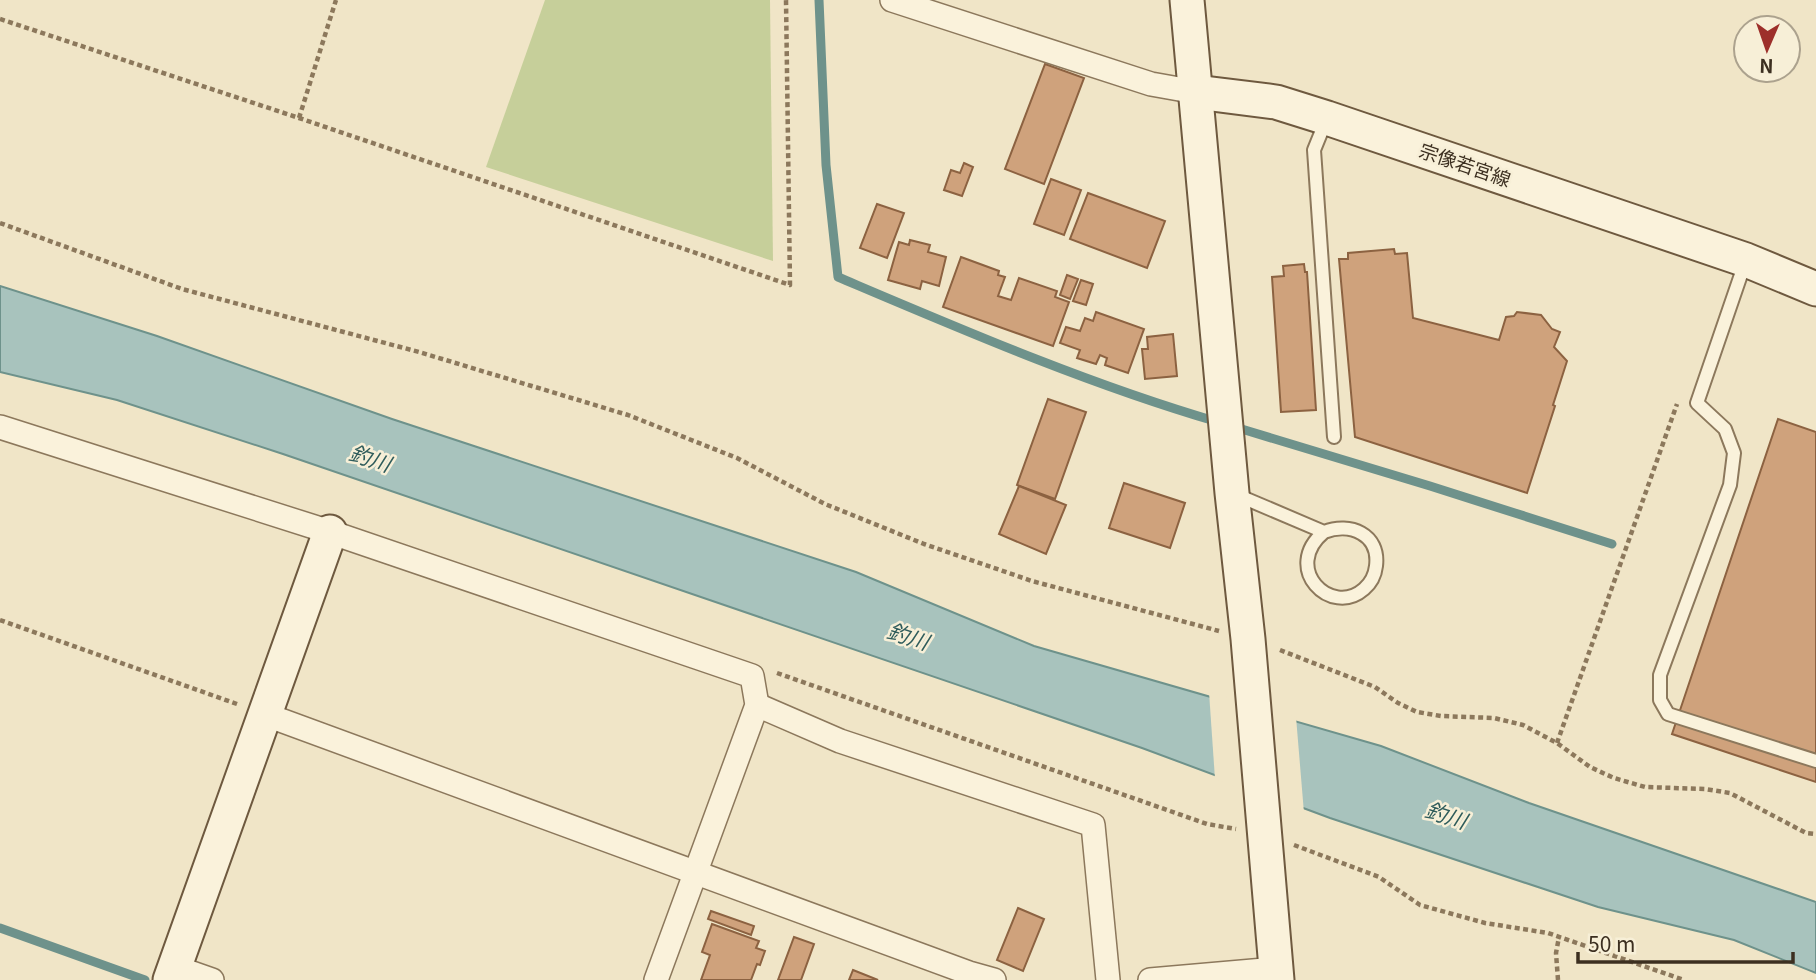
<svg xmlns="http://www.w3.org/2000/svg" width="1816" height="980" viewBox="0 0 1816 980" font-family="Georgia,'Noto Sans JP',serif">
<style>
.green{fill:#c6cf9a}
.water{fill:#a8c3bd;stroke:#6e928b;stroke-width:2}
.pier{fill:#f0e5c7}
.lines{fill:none;stroke-linecap:round;stroke-linejoin:round}
.stream{stroke:#6e928b;stroke-width:9}
.building{fill:#cfa27c;stroke:#8c6241;stroke-width:2}
.lane-casing{stroke:#8c785c;stroke-width:16}
.street-casing{stroke:#8c785c;stroke-width:26}
.secondary-casing{stroke:#6e593f;stroke-width:37}
.path{stroke:#8c785c;stroke-width:4.5;stroke-dasharray:5 3.5;stroke-linecap:butt}
.lane{stroke:#faf2db;stroke-width:12}
.street{stroke:#faf2db;stroke-width:23}
.secondary{stroke:#faf2db;stroke-width:33}
.labels{text-anchor:middle;stroke-width:5;stroke-linejoin:round;paint-order:stroke}
.street-label{font-size:19px;fill:#3c2f20;stroke:#f7efd7}
.water-label{font-size:21px;font-style:italic;fill:#2f5c5b;stroke:#f7efd7}
</style>
<rect width="100%" height="100%" fill="#f0e5c7"/>
<polygon class="green" points="545,0 770,0 773,261 486,167"/>
<polygon class="water" points="0,286 157,336 392,419 856,572 1034,646 1381,746 1529,803 1816,902 1816,973 1734,940 1598,907 1330,818 1142,748 283,454 117,400 0,372"/>
<polygon class="pier" points="1209,692 1296,717 1304,813 1215,779"/>
<g class="lines">
<g class="stream">
<path d="M 819,0 L 826,165 L 838,277 C 963,330 1088,384 1218,422"/>
<polyline points="1235,427 1430,486 1612,544"/>
<polyline points="0,928 145,980"/>
</g>
</g>
<g class="building">
<polygon points="1045,64 1084,78 1044,184 1005,169"/>
<polygon points="964,163 973,167 962,196 944,190 951,170 960,173"/>
<polygon points="1051,179 1081,190 1064,235 1034,224"/>
<polygon points="1088,193 1165,221 1147,268 1070,239"/>
<polygon points="877,204 904,213 887,258 860,248"/>
<polygon points="910,240 930,245 928,252 946,257 939,286 922,281 920,289 888,280 899,242 909,245"/>
<polygon points="1394,249 1395,254 1407,253 1413,318 1499,340 1506,317 1514,316 1517,312 1541,315 1552,329 1560,332 1554,347 1567,361 1553,405 1555,406 1527,493 1355,437 1339,259 1348,259 1348,253"/>
<polygon points="961,257 999,271 998,275 1005,277 998,296 1011,300 1019,278 1057,291 1055,297 1069,302 1053,346 943,307"/>
<polygon points="1304,264 1305,272 1307,272 1316,410 1281,412 1272,277 1284,276 1283,266"/>
<polygon points="1067,275 1078,279 1070,299 1060,295"/>
<polygon points="1081,280 1093,284 1086,305 1073,301"/>
<polygon points="1096,312 1144,329 1128,373 1105,365 1107,358 1100,355 1096,364 1077,358 1080,350 1060,343 1066,327 1080,331 1085,318 1093,321"/>
<polygon points="1173,334 1177,376 1145,379 1142,349 1148,349 1147,337"/>
<polygon points="1048,399 1086,412 1055,499 1017,485"/>
<polygon points="1778,419 1816,432 1816,782 1672,734"/>
<polygon points="1124,483 1185,503 1170,548 1109,528"/>
<polygon points="1019,486 1066,505 1046,554 999,534"/>
<polygon points="1018,908 1044,919 1023,971 997,960"/>
<polygon points="711,911 754,926 751,935 708,919"/>
<polygon points="712,924 759,941 756,948 765,951 760,965 757,964 751,980 701,980 710,955 702,952"/>
<polygon points="794,937 814,944 801,980 778,980"/>
<polygon points="853,970 878,980 849,980"/>
</g>
<g class="lines">
<g class="lane-casing">
<g id="lane">
<polyline points="1327,118 1314,150 1334,437"/>
<polyline points="1746,260 1697,403 1725,429 1734,453 1730,485 1660,675 1660,700 1668,714 1816,761"/>
<path d="M 1237,495 L 1324,532 C 1350,522 1380,534 1376,566 C 1375,575 1371,583 1364,589 C 1331,618 1281,568 1324,532"/>
</g>
</g>
<g class="street-casing">
<g id="street">
<polyline points="892,0 1151,84 1196,92"/>
<polyline points="0,427 330,532 752,676 757,705 656,980"/>
<polyline points="757,705 840,741 1093,825 1108,980"/>
<polyline points="264,714 969,973 994,980"/>
<polyline points="175,967 212,980"/>
<polyline points="1150,980 1276,969"/>
</g>
</g>
<g class="secondary-casing">
<g id="secondary">
<polyline points="1187,0 1232,493 1248,639 1277,980"/>
<polyline points="1196,92 1276,102 1327,118 1746,260 1816,289"/>
<polyline points="170,980 330,532"/>
</g>
</g>
<g class="path">
<polyline points="0,19 299,118 790,285 786,0"/>
<polyline points="299,118 336,0"/>
<polyline points="0,223 182,289 419,352 628,415 737,458 825,504 924,544 1032,581 1219,631"/>
<polyline points="0,620 237,704"/>
<polyline points="1280,650 1375,687 1398,703 1417,712 1441,716 1494,718 1523,725 1557,743 1590,767 1614,778 1645,787 1705,789 1730,793 1806,833 1816,834"/>
<polyline points="777,673 1207,824 1236,829"/>
<polyline points="1557,743 1677,404"/>
<polyline points="1294,845 1379,877 1420,905 1485,923 1548,933 1684,980"/>
<polyline points="1558,980 1556,953 1559,937"/>
</g>
<use href="#lane" class="lane"/>
<use href="#street" class="street"/>
<use href="#secondary" class="secondary"/>
</g>
<g class="labels">
<g class="street-label">
<text transform="translate(1465 165) rotate(19)" y="7">宗像若宮線</text>
</g>
<g class="water-label">
<text transform="translate(370 459) rotate(18)" y="7">釣川</text>
<text transform="translate(908 637) rotate(18)" y="7">釣川</text>
<text transform="translate(1446 816) rotate(18)" y="7">釣川</text>
</g>
</g>
<g transform="translate(1767 49) rotate(182)"><circle r="33" fill="#f7efd7" stroke="#aca28e" stroke-width="2"/>
<path d="M0-5L12 26L0 18L-12 26Z" fill="#9d2f2a"/>
<text y="-10" font-size="19" font-weight="bold" text-anchor="middle" fill="#3c2f20">N</text>
</g>
<path d="M1578 952v10h215v-10" fill="none" stroke="#3c2f20" stroke-width="3.5"/>
<text x="1588" y="952" font-size="21" fill="#3c2f20" stroke="#f7efd7" stroke-width="5" paint-order="stroke">50 m</text>
</svg>
